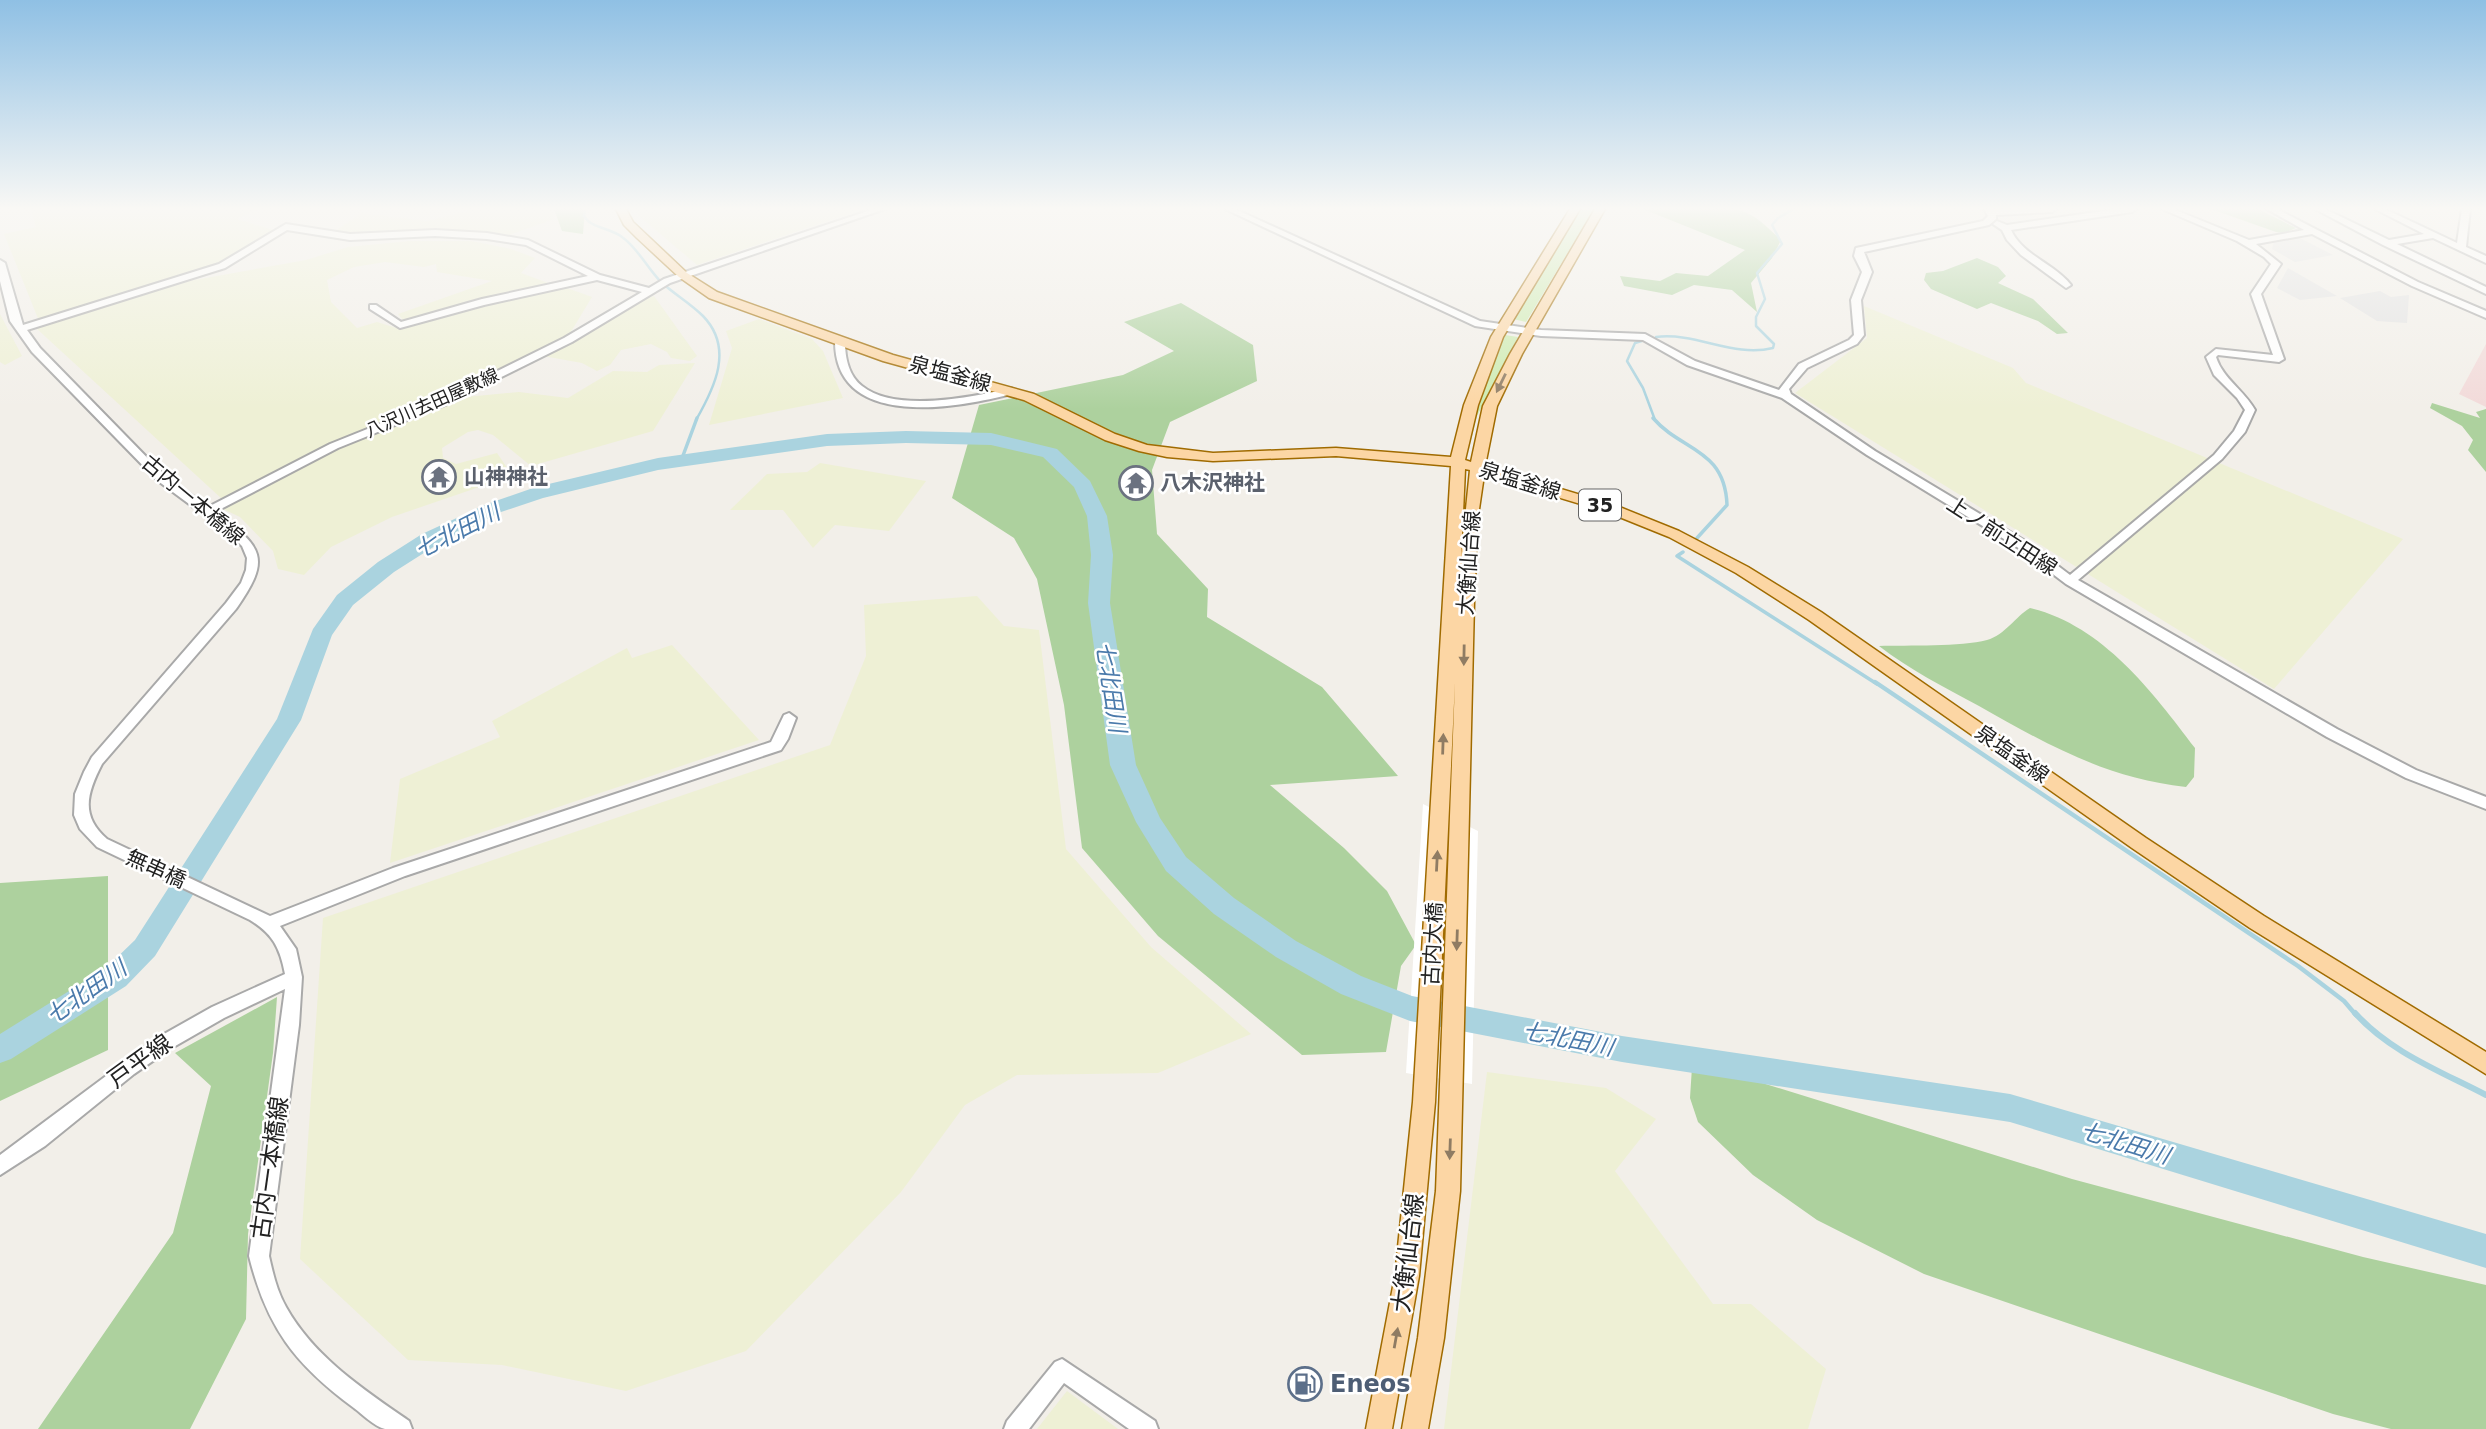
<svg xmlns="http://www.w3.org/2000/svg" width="2486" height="1429" viewBox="0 0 2486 1429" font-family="'DejaVu Sans','Noto Sans JP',sans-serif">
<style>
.commercial{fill:#f2dad9}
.farmland{fill:#eef0d5}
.grass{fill:#cdebb0}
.forest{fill:#add19e}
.parking{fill:#e2e2e2}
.pier{fill:#fff}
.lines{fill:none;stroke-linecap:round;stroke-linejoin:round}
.stream-far3{stroke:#aad3df;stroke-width:2.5}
.stream-far2{stroke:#aad3df;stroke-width:3.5}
.stream-far1{stroke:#aad3df;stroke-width:4.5}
.stream{stroke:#aad3df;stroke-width:6}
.river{fill:#aad3df;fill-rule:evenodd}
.minor-casing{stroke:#a9a9a9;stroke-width:4}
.major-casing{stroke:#a06b00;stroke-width:3}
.minor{fill:#fff;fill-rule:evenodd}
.major{fill:#fcd6a4;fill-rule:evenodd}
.oneway{fill:#8f7c63}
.labels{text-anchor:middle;stroke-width:5;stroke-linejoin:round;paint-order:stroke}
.far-street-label{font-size:18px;fill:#222;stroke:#fff}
.shield{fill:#fff;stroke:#646464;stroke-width:2}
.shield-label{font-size:19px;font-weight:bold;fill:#222}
.street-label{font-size:21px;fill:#222;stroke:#fff}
.worship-label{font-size:21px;font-weight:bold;fill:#5b616d;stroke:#fff;text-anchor:start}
.water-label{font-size:23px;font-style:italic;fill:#4a7aab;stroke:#fff}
.near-street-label{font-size:24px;fill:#222;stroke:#fff}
.near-service-label{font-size:24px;font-weight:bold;fill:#4e5e75;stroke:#fff;text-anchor:start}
</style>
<rect width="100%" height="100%" fill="#f2efe9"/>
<polygon class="commercial" points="2486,344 2486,407 2459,394"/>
<g class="farmland">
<polygon points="31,209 258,209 237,219 276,231 228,261 211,268 39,321 4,234 36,227"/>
<polygon points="476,209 550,209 554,219 509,235 451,231 356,234 335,231 362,213 427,221"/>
<polygon points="635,209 864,209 697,265 638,215"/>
<polygon points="410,241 471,241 511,249 535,258 521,273 551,284 404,321 398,314 492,281 437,272 436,264 424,267 385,262 354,267 327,280 331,302 357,328 377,322 400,329 531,294 567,288 592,297 569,335 443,398 337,441 222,499 36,328 189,281 306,260 348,247"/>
<polygon points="654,296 697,356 690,361 671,358 667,352 651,344 621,350 610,365 597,371 582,363 543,356 600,326 633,303"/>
<polygon points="1864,306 2013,368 2026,383 2403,539 2274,689 1795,393 1867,338"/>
<polygon points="0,314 22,356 5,365 0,362"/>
<polygon points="759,319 812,339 823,351 843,398 709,425 732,348 726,331"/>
<polygon points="695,363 653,431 531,466 493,435 478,430 468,432 442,448 443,458 456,464 497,453 510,472 491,483 392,517 331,547 304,575 278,569 273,551 240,517 223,509 338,448 466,397 519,392 568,398 613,371 647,372 659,365"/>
<polygon points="820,463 926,481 889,531 835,525 813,548 783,510 730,510 767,474 807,472"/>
<polygon points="977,596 1004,626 1039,630 1066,849 1151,947 1251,1034 1158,1073 1017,1075 965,1105 901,1192 746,1351 626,1391 502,1365 408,1360 300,1259 323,918 830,745 866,656 864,605"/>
<polygon points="672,645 759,740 390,863 400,779 500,737 492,721 627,648 632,658"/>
<polygon points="1487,1072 1606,1088 1656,1119 1615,1171 1713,1304 1751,1304 1826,1369 1808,1429 1444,1429"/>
<polygon points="1067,1391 1118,1429 1037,1429"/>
</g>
<g class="grass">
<polygon points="1581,209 1594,209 1526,322 1513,319"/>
<polygon points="1505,335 1518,337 1477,416 1469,448 1466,448 1494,357"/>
</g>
<g class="forest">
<polygon points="554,209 585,209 583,234 562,231"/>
<path d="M 1643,209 C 1676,209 1716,202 1747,213 C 1759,218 1771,231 1781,240 L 1772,258 L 1751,283 L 1757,312 L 1732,290 L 1694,285 L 1672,295 L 1624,286 L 1620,276 L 1660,281 L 1676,273 L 1708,276 L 1745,250 Z"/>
<polygon points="2211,209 2258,209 2296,228 2284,233 2276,232"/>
<polygon points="1977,258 1998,267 2006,276 1998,283 2033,299 2068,333 2057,334 2038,321 1991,303 1977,309 1931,289 1924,280 1926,273 1943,271"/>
<polygon points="1181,303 1253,345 1257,381 1170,422 1152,470 1157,534 1208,589 1207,617 1322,687 1398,776 1270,785 1344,848 1387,891 1416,945 1401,966 1386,1052 1302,1055 1158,936 1082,848 1064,705 1037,579 1014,538 952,498 979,405 1123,375 1174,351 1124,322"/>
<polygon points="2432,403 2480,418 2476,412 2486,409 2486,472 2468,450 2473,440 2462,426 2430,408"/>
<path d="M 2030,608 C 2102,625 2152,691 2195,748 L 2194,777 L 2186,787 C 2106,778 2048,745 1979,706 C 1944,687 1910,670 1879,646 C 1908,645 1961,647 1987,640 C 2005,635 2015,617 2030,608 Z"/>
<polygon points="108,876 108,1050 0,1101 0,883"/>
<polygon points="277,997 273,1053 248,1234 246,1319 190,1429 38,1429 173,1233 211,1086 175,1053"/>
<polygon points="1698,1063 2072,1179 2363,1257 2486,1285 2486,1429 2391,1429 2333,1414 1924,1274 1817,1220 1753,1175 1698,1122 1690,1098 1692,1067"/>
</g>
<g class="parking">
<polygon points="2300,238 2333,255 2295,262 2272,249 2274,242"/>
<polygon points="2288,268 2337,296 2300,300 2277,288"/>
<polygon points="2380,291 2391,297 2409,295 2407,323 2377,321 2340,298"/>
</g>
<polygon class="pier" points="1423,804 1478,831 1472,1084 1406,1073"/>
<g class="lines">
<g class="stream-far3">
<path d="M 585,209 L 584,216 L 588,221 C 598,229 612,229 622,237 C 638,248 647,268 661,282 C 674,294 690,303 703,316 C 734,348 715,387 696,420"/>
<path d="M 1656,337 C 1697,332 1733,358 1773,348 L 1774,344 L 1756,326 L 1756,317 L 1765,299 L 1757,273 L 1782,244 L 1772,225 L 1778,218 L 1794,209"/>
<polyline points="1645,340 1635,343 1627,361 1643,388 1655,420"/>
</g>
<g class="stream-far2">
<path d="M 1653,418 C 1681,451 1725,448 1727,505 L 1697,538"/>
<polyline points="681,461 697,418"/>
<polyline points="1683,552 1677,556 1877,684"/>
</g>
<polyline class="stream-far1" points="1875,682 2298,966 2344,1001 2356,1015"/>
<path class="stream" d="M 2355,1013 C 2390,1052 2440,1071 2486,1095"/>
<polygon class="river" points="906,431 991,433 1057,449 1090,481 1107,516 1113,555 1110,603 1136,765 1160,818 1186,857 1234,898 1296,941 1361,976 1412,996 1622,1036 2010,1094 2486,1234 2486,1268 2010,1122 1622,1062 1410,1021 1341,994 1276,957 1214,914 1166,871 1136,822 1110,765 1088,603 1091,555 1087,516 1074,487 1043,457 991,445 906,443 827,446 658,470 543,498 501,512 438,544 394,572 353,605 332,635 301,720 155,956 126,986 11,1059 0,1063 0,1034 106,968 135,940 277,719 313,629 337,595 378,562 422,534 487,504 536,487 658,458 827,434"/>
<g class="minor-casing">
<g id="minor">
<path d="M 874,209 L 885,209 L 670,283 L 572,342 L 445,405 L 338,448 L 215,512 C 263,547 272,558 236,609 L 102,764 C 87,793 80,816 107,839 L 270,916 L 393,868 L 771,742 L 784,715 L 789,713 L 796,718 L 788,739 L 781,750 L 405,876 L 280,926 L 296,949 L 302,977 L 299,1025 L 269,1256 C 273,1274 277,1291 286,1307 C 314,1357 363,1389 409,1421 L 412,1429 C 403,1429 393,1429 385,1429 C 375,1427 362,1414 354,1408 C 295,1364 267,1328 249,1256 L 285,989 L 224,1018 L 170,1049 L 134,1074 L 45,1146 L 0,1175 L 0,1155 L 157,1038 L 212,1007 L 285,974 C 280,948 273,934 250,920 L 97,847 L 80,829 L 74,815 L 75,794 L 84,772 L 92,757 L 226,603 L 241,583 L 246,570 L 247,558 L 242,546 L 231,535 L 158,481 L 32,352 L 10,321 L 0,281 L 0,260 L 5,263 L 23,325 L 219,264 L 286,224 L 350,234 L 435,230 L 487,233 L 528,240 L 600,275 L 649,288 L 664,279 ZM 287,230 L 350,240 L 435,236 L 487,239 L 526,245 L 588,276 L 482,299 L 401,322 L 376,305 L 370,305 L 370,309 L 400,328 L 484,305 L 597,280 L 642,292 L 564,338 L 437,401 L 330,444 L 208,507 L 166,477 L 40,348 L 27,330 L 225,268 Z"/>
<path d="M 1225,209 L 1235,209 L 1480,321 L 1541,330 L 1645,334 L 1695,361 L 1779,390 L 1799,364 L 1849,340 L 1854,335 L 1851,300 L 1862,272 L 1854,256 L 1856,248 L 1983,221 L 1988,216 L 1984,209 L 2056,209 L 2052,212 L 1996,215 L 1996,219 L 1989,225 L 1864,252 L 1872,272 L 1861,300 L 1864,335 L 1857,344 L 1807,368 L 1789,389 L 1791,394 L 1875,451 L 2025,541 L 2070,575 L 2214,455 L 2234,431 L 2245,410 L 2237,398 L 2214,375 L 2206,357 L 2216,349 L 2273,355 L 2251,294 L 2271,264 L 2264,257 L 2237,241 L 2162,209 L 2173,209 L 2249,240 L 2304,230 L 2267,209 L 2277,209 L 2418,282 L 2486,311 L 2486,318 L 2412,286 L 2312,234 L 2256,244 L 2281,264 L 2261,294 L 2284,359 L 2279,362 L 2218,355 L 2216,357 C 2223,379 2244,390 2255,410 L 2245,432 L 2222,459 L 2078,580 L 2337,729 L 2416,770 L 2486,797 L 2486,809 L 2406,778 L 2327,737 L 2066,584 L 2017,547 L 1867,455 L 1782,398 L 1687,365 L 1643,340 L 1541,336 L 1475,326 Z"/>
<path d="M 2117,209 L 2136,209 L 2132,212 L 2011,230 C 2023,256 2054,263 2071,285 L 2066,288 L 2021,255 L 2007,240 L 2002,230 L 1993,224 L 1997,221 L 2007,225 Z"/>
<polygon points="2315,209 2325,209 2389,240 2424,234 2375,209 2385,209 2457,243 2462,209 2470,209 2466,247 2486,256 2486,263 2433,238 2397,244 2486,287 2486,294 2383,245"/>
<path d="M 840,339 L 845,342 C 845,358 849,376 862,386 C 895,413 974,397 1011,388 L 1016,391 L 1015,393 C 959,408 836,431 835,342 Z"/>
<polygon points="1062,1359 1155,1421 1158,1429 1129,1429 1064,1383 1029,1429 1004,1429 1007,1421 1055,1362"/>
</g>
</g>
<g class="major-casing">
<path id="major" d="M 616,209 L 626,209 L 633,222 L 687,273 L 717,292 L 893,355 L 1034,394 L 1115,434 L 1147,445 L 1213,453 L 1336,448 L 1451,457 L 1464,405 L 1491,337 L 1570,209 L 1580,209 L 1503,337 L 1478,405 L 1465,460 L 1471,462 L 1483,406 L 1510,354 L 1595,209 L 1605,209 L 1522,354 L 1497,406 L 1485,466 L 1617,506 L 1679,531 L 1748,567 L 1821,612 L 2146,838 L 2264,916 L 2486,1052 L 2486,1074 L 2250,928 L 2132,848 L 1809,620 L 1736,573 L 1669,537 L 1607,512 L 1484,475 L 1478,516 L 1474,603 L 1460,1191 L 1444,1338 L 1428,1429 L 1402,1429 L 1418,1338 L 1436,1191 L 1455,682 L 1435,1102 L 1419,1276 L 1392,1429 L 1366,1429 L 1395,1276 L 1413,1102 L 1451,466 L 1336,456 L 1213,461 L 1167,457 L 1139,451 L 1105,440 L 1024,400 L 883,361 L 709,298 L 679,277 L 637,238 L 624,225 ZM 1465,469 L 1470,470 L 1461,557 Z"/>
</g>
<use href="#minor" class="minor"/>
<use href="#major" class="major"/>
</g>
<defs><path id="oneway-solid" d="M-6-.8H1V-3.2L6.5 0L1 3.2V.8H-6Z" transform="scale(1.75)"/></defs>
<g class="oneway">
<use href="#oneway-solid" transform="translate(1501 383) rotate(116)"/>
<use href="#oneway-solid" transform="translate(1464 655) rotate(91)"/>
<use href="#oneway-solid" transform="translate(1443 744) rotate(-88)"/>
<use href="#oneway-solid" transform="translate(1437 861) rotate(-87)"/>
<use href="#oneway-solid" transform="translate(1457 940) rotate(92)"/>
<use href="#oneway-solid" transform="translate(1450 1149) rotate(92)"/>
<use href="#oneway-solid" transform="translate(1396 1338) rotate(-80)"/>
</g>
<linearGradient id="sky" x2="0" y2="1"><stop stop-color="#8fc0e4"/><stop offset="0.51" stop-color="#f9f8f5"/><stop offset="1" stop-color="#f9f8f5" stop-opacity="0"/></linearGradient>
<rect width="2486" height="409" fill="url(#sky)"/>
<defs>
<g id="temple-ring" transform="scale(1.75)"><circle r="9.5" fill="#fff" stroke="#6b7280" stroke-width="1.5"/><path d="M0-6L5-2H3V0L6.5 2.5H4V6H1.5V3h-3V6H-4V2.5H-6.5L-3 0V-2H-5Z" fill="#6b7280"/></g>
<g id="fuel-ring" transform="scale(1.75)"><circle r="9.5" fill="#fff" stroke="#5c6f8a" stroke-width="1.5"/><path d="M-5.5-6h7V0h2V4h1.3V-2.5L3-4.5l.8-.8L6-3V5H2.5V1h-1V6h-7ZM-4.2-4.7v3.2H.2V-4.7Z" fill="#5c6f8a"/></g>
</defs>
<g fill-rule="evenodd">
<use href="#temple-ring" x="439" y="477"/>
<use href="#temple-ring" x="1136" y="483"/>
<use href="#fuel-ring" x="1305" y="1384"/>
</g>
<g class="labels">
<g class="far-street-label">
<text transform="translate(432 403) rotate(-24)" y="6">八沢川去田屋敷線</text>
</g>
<rect class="shield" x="1579" y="489.5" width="42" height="31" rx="5"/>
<g class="shield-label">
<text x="1600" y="512">35</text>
</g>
<g class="street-label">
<text transform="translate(950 374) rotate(15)" y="7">泉塩釜線</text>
<text transform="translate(1520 481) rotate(17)" y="7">泉塩釜線</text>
<text transform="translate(193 500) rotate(40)" y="7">古内一本橋線</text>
<text transform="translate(2002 536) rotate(33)" y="7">上ノ前立田線</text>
<text transform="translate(1469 563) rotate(-86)" y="7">大衡仙台線</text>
<text transform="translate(2012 754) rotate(35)" y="7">泉塩釜線</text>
<text transform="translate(156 869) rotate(24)" y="7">無串橋</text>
<text transform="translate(1433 944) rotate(-87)" y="7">古内大橋</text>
</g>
<g class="worship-label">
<text x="464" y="484">山神神社</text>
<text x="1160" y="490">八木沢神社</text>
</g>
<g class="water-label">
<text transform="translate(457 531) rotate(-27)" y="8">七北田川</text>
<text transform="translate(1111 687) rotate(81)" y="8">七北田川</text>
<text transform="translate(86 992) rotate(-35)" y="8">七北田川</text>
<text transform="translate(1568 1039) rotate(11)" y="8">七北田川</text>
<text transform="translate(2125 1143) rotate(17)" y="8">七北田川</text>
</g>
<g class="near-street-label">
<text transform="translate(140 1061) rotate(-36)" y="8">戸平線</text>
<text transform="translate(270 1168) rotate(-82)" y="8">古内一本橋線</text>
<text transform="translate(1408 1253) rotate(-83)" y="8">大衡仙台線</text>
</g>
<g class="near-service-label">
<text x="1330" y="1392">Eneos</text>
</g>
</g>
</svg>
